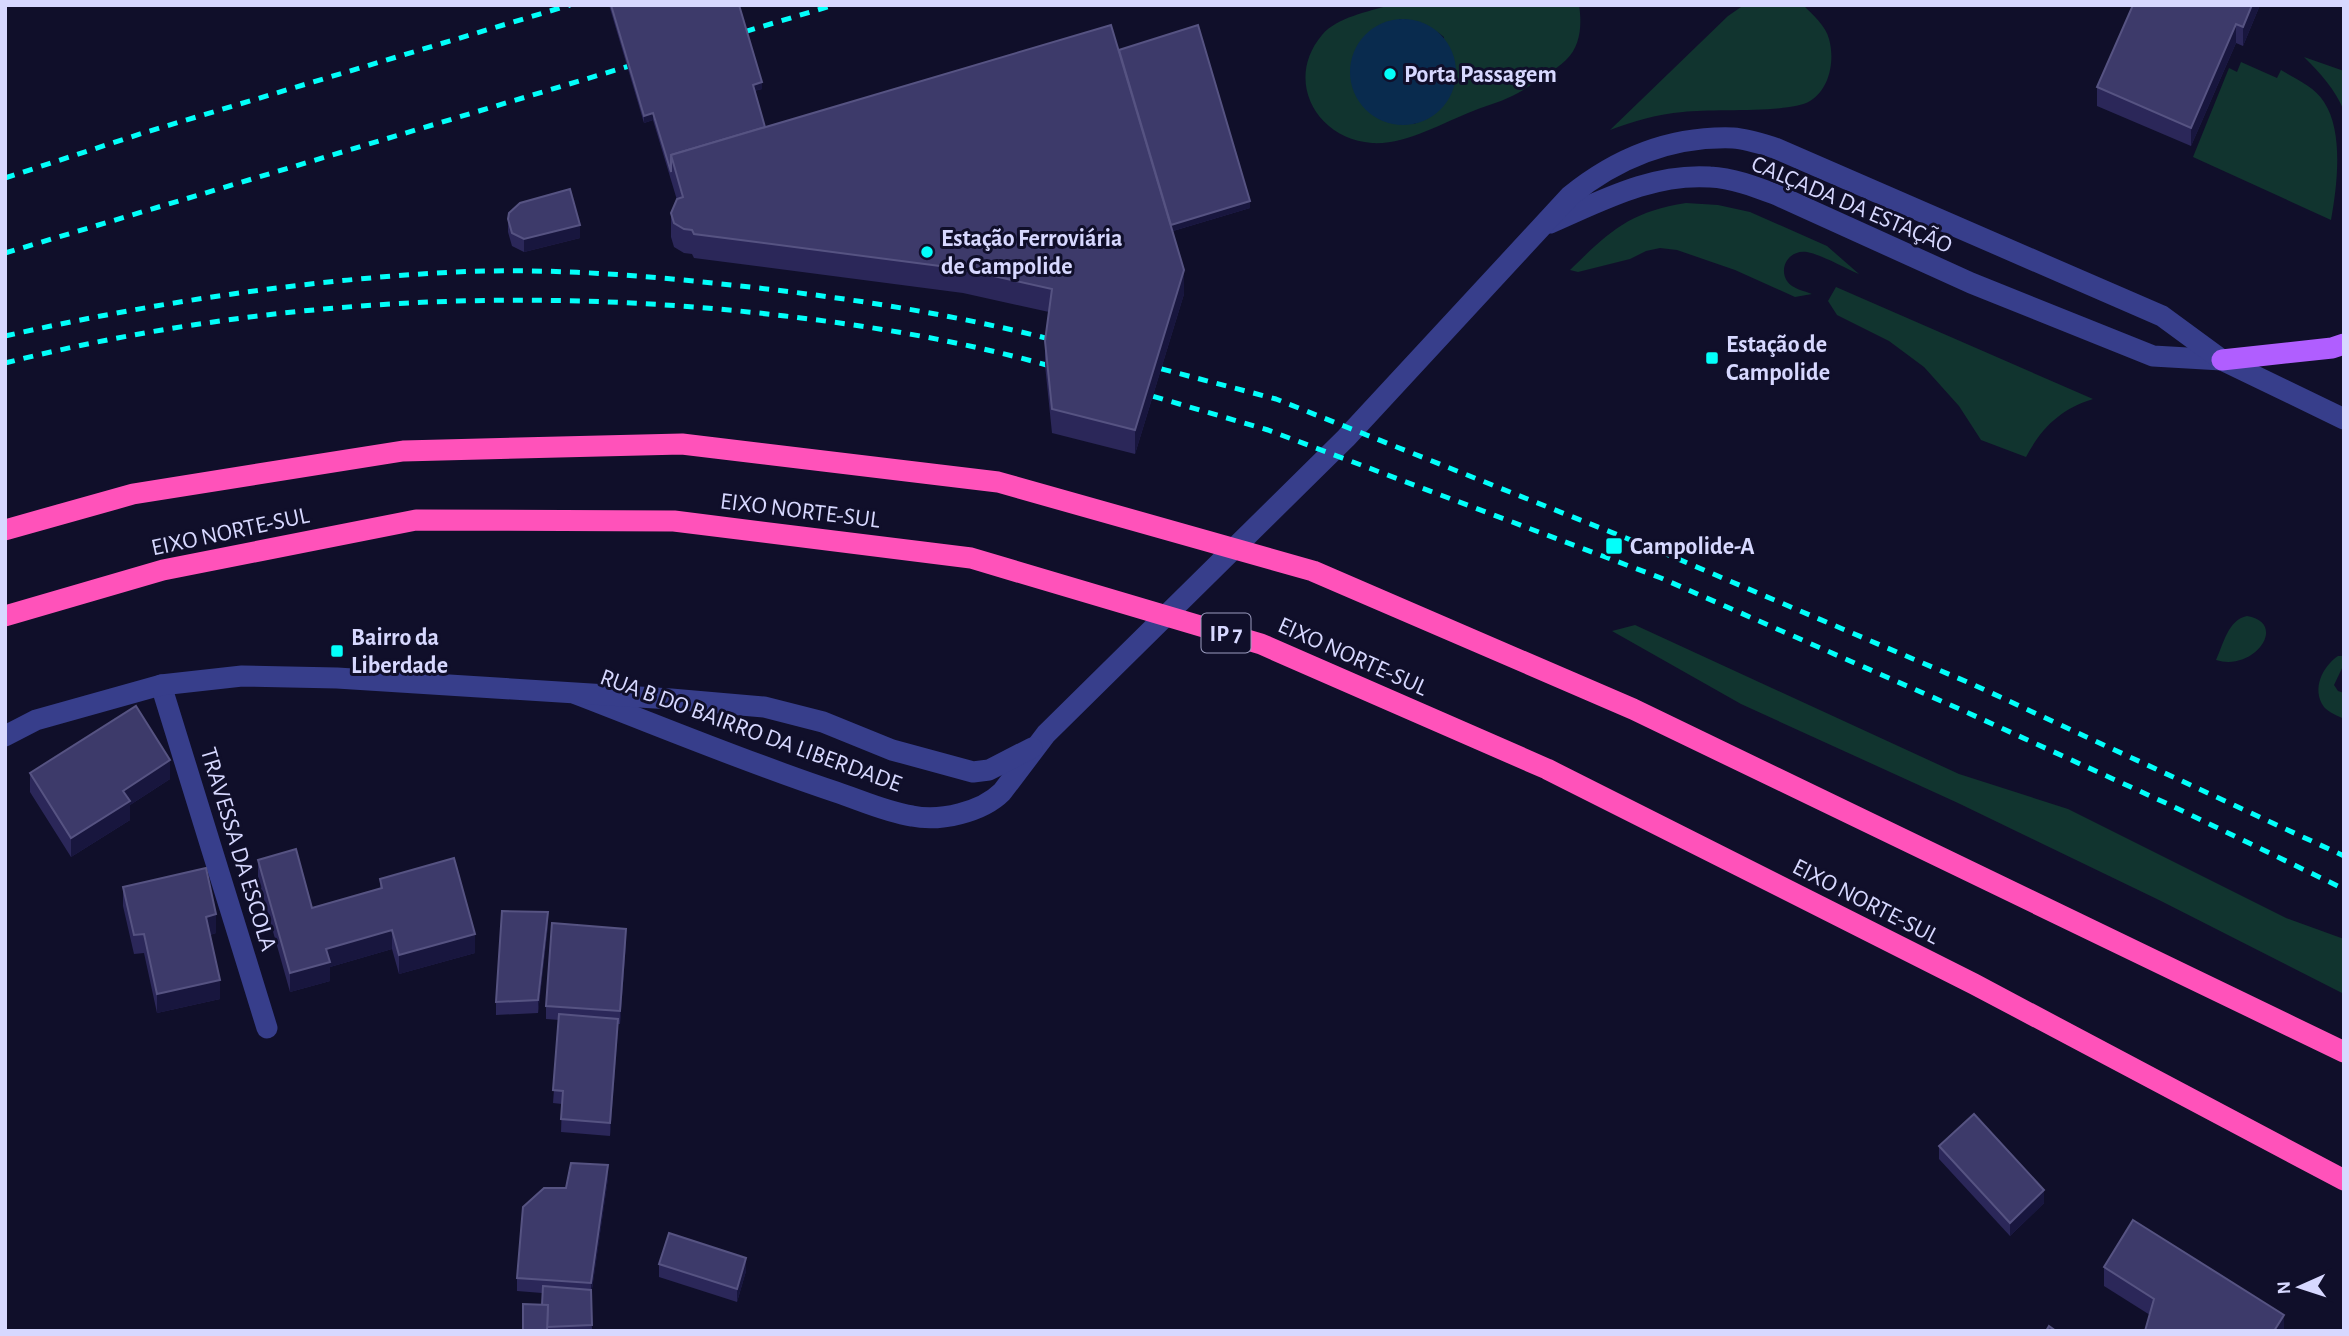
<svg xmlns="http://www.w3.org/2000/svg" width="2349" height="1336" viewBox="0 0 2349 1336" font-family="'Alegreya Sans',sans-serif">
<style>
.green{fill:#11342f;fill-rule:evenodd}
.water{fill:#092b4e}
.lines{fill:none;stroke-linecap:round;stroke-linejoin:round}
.street{stroke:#373e8b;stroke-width:21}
.primary{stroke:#b05eff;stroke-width:21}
.highway{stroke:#ff52ba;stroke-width:21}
.rail{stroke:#03fffa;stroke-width:5;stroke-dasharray:10 9;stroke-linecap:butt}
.wall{fill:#2b2759}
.shaded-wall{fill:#18163e}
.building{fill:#3d3a6a;stroke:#565382;stroke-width:2}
.poi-dot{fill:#03fffa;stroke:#100f2a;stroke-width:2.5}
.labels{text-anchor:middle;stroke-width:6;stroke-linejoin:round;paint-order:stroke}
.shield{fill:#100f2a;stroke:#9b9cbf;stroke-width:2}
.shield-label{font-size:23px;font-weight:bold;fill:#d7d8ff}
.poi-label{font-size:24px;font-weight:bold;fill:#d7d8ff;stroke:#100f2a;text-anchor:start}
.street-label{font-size:24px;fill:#d7d8ff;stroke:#100f2a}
</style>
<rect width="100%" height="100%" fill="#100f2a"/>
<g class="green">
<path d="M 1390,5 L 1579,5 C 1582,24 1581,46 1566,60 C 1553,72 1533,84 1518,93 C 1504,101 1488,105 1473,111 C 1442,123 1406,145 1372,143 C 1316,139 1284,80 1322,35 C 1337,17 1368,12 1390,5 ZM 1399,19 C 1418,20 1429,25 1444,37 L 1430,117 L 1414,124 L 1395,124 Z"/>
<path d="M 1803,5 C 1812,14 1826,26 1829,39 C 1835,60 1830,89 1810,101 C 1788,114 1712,108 1683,112 C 1657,114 1634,121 1610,130 L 1728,16 L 1744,5 Z"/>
<path d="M 2304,57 L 2344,71 L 2344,111 C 2335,89 2321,74 2304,57 Z"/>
<path d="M 2241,62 L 2277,78 L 2281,70 C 2296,79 2315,87 2324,102 C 2344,132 2337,187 2331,220 L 2193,157 L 2229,68 L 2237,72 Z"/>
<path d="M 1686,203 L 1718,205 L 1750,212 L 1827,246 L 1859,274 C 1845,268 1822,255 1807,252 C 1790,249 1778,267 1787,281 C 1792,289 1805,291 1812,294 L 1795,297 L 1735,270 L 1677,250 L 1660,248 L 1646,251 L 1630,259 L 1578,272 L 1570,270 C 1610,231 1629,212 1686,203 Z"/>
<path d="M 1836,287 L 2093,399 C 2061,409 2042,427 2026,457 L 1981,440 L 1959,406 L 1924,367 L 1889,341 L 1837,315 L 1828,301 Z"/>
<path d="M 2247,616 C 2289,623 2254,672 2216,660 C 2224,643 2228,620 2247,616 Z"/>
<polygon points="1635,625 1959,774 2068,809 2286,918 2344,939 2344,994 2161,901 1958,803 1741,704 1612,631"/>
<path d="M 2338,656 L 2344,656 L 2344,664 L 2334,685 L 2338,691 L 2344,693 L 2344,719 C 2338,716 2328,712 2324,707 C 2311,689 2323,666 2338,656 Z"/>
</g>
<circle class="water" cx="1403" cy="72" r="53"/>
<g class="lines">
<g class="street">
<path d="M 1550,223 C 1601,201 1652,173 1710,177 C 1733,178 1756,187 1777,195 L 1971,283 L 2153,356 L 2222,360"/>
<polyline points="161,685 267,1028"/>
<path d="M 576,694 C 662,727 748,763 836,792 C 860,800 886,812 912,816 C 940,822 982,812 1002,792 L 1046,734 L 1346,438 L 1570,196 C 1617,158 1671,136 1733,138 C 1747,139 1762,144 1775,148 L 2162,316 L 2222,360 L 2344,419"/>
<polyline points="5,736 36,720 161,685 242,676 337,678 671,699 764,707 823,722 892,750 973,772 989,770 1032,748"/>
</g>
<polyline class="primary" points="2222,360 2332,348 2344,344"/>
<g class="highway">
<polyline points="5,530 133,494 403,451 682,444 998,482 1313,571 1633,709 2344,1052"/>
<polyline points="5,616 163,570 416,520 674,521 971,558 1261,644 1547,769 1974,984 2344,1180"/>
</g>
<g class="rail">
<polyline points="727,37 834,5"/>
<polyline points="5,178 143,133 570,5"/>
<polyline points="5,253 646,61"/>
<path d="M 5,336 C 147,304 291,282 436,273 C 534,267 634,274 731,285 C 844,297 956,314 1065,343"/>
<path d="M 5,363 C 258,299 526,285 785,316 C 879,327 973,343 1064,370"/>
<polyline points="1143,364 1276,399 1671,556 1972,684 2344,856"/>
<polyline points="1135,391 1268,430 1661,578 1964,711 2168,804 2344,889"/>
</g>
</g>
<g class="wall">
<polygon points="609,5 739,5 762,89 754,91 765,127 1119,50 1250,208 1173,231 1184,294 1135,454 1052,433 1045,365 1045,341 1049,312 963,293 694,258 692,254 684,253 674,247 671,237 671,213 677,200 653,120 644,123"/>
<polygon points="2133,5 2260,5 2243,46 2236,43 2191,146 2097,106 2097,87"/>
<polygon points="508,219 580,238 524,252 512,246 508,232"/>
<polygon points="30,773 170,779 130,805 130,820 71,857 30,792"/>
<polygon points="258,860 312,908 380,889 380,879 475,953 399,974 392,949 330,967 330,981 290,992 258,878"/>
<polygon points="123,887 216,933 210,935 220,999 157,1013 144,953 134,954 123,906"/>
<polygon points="548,925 538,1013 496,1015 496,1002"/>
<polygon points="626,942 620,1024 618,1024 610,1136 561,1132 562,1104 553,1103 559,1020 546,1019 546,1006"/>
<polygon points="1939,1146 2044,1203 2010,1236 1939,1159"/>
<polygon points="608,1178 591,1296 592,1331 523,1331 542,1305 542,1293 517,1291 517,1278 566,1188"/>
<polygon points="659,1264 746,1271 737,1302 659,1277"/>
<polygon points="2104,1267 2284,1331 2150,1315 2104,1286"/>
</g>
<g class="shaded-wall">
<polygon points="2252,5 2260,5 2243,46 2243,27"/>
<polygon points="2236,24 2236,43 2191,146 2191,128"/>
<polygon points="762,82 762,89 753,91 753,85"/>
<polygon points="653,113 653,120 644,123 644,116"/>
<polygon points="1250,201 1250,208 1166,233 1166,226"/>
<polygon points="580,225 580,238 524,252 524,239"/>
<polygon points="1184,270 1184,294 1135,454 1135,430"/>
<polygon points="170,760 170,779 130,805 130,820 71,857 71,838 123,791"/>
<polygon points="7,871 7,895 5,896 5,872"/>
<polygon points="548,912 548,925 538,1013 538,1000"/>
<polygon points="216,914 216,933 206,936 206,917"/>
<polygon points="626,929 626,942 620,1024 620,1011"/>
<polygon points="392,930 392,949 330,967 330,981 290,992 290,973 326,949"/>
<polygon points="475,934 475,953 399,974 399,955"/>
<polygon points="220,980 220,999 157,1013 157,994"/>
<polygon points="618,1019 618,1032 610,1136 610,1123"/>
<polygon points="608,1165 608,1178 591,1296 591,1283"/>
<polygon points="2044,1190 2044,1203 2010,1236 2010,1223"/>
<polygon points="746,1258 746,1271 737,1302 737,1289"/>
<polygon points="2284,1315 2284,1331 2274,1331"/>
</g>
<g class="building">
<polygon points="611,5 739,5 762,82 753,85 765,127 671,155 671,172 653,113 644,116"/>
<polygon points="2133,5 2252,5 2243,27 2236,24 2191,128 2097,87"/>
<polygon points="1111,25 1184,270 1135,430 1052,409 1045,341 1052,289 963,269 694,234 692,230 684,229 674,223 671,213 677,199 683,197 671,155"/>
<polygon points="1198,25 1250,201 1171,225 1119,50"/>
<polygon points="570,189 580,225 524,239 512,233 508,219 509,213 520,203"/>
<polygon points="136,706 170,760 123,791 130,801 71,838 30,773"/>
<polygon points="296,849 312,908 382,888 380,879 454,858 475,934 399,955 392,930 326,949 330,962 290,973 258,860"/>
<polygon points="206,868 216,914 206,917 220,980 157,994 144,934 134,935 123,887"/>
<polygon points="502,911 548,912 538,1000 496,1002"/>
<polygon points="552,923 626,929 620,1011 546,1006"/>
<polygon points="559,1014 618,1019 610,1123 561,1119 563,1091 553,1090"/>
<polygon points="1974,1114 2044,1190 2010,1223 1939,1146"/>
<polygon points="571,1163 608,1165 591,1283 517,1278 523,1207 544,1188 566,1188"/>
<polygon points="2133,1220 2284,1315 2274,1331 2145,1331 2154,1299 2104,1267"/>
<polygon points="669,1233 746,1258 737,1289 659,1264"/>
<polygon points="543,1286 591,1290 592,1325 547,1327 548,1305 542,1305"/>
<polygon points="523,1304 548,1305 547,1331 523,1331"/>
<polygon points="2049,1326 2056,1331 2046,1331"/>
</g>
<g class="poi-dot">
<circle cx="1390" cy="74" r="7"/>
<circle cx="927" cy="252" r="7"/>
<rect x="1705" y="351" width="14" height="14" rx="3.5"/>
<rect x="1605" y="537" width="18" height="18" rx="3.5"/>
<rect x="330" y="644" width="14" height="14" rx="3.5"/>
</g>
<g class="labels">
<rect class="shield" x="1201.5" y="613.5" width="49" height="39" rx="5"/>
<g class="shield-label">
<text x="1226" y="641">IP 7</text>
</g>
<g class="poi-label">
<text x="1404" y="82">Porta Passagem</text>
<text x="941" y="246">Estação Ferroviária<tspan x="941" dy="28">de Campolide</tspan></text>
<text x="1726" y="352">Estação de<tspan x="1726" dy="28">Campolide</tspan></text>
<text x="1630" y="554">Campolide-A</text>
<text x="351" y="645">Bairro da<tspan x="351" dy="28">Liberdade</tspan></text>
</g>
<g class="street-label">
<text transform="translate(1852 204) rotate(23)" y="8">CALÇADA DA ESTAÇÃO</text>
<text transform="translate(800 510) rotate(7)" y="8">EIXO NORTE-SUL</text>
<text transform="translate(230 531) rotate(-12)" y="8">EIXO NORTE-SUL</text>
<text transform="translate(1353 656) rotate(24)" y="8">EIXO NORTE-SUL</text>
<text transform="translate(751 730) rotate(20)" y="8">RUA B DO BAIRRO DA LIBERDADE</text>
<text transform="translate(239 849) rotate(73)" y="8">TRAVESSA DA ESCOLA</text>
<text transform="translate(1866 901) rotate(27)" y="8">EIXO NORTE-SUL</text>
</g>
</g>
<rect width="2349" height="1336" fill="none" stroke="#d7d8ff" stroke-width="14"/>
<g transform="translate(2300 1287) rotate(267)" stroke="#100f2a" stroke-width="5" paint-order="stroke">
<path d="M0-5L12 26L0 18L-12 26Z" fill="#d7d8ff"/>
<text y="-10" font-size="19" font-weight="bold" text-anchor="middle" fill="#d7d8ff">N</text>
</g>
</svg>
